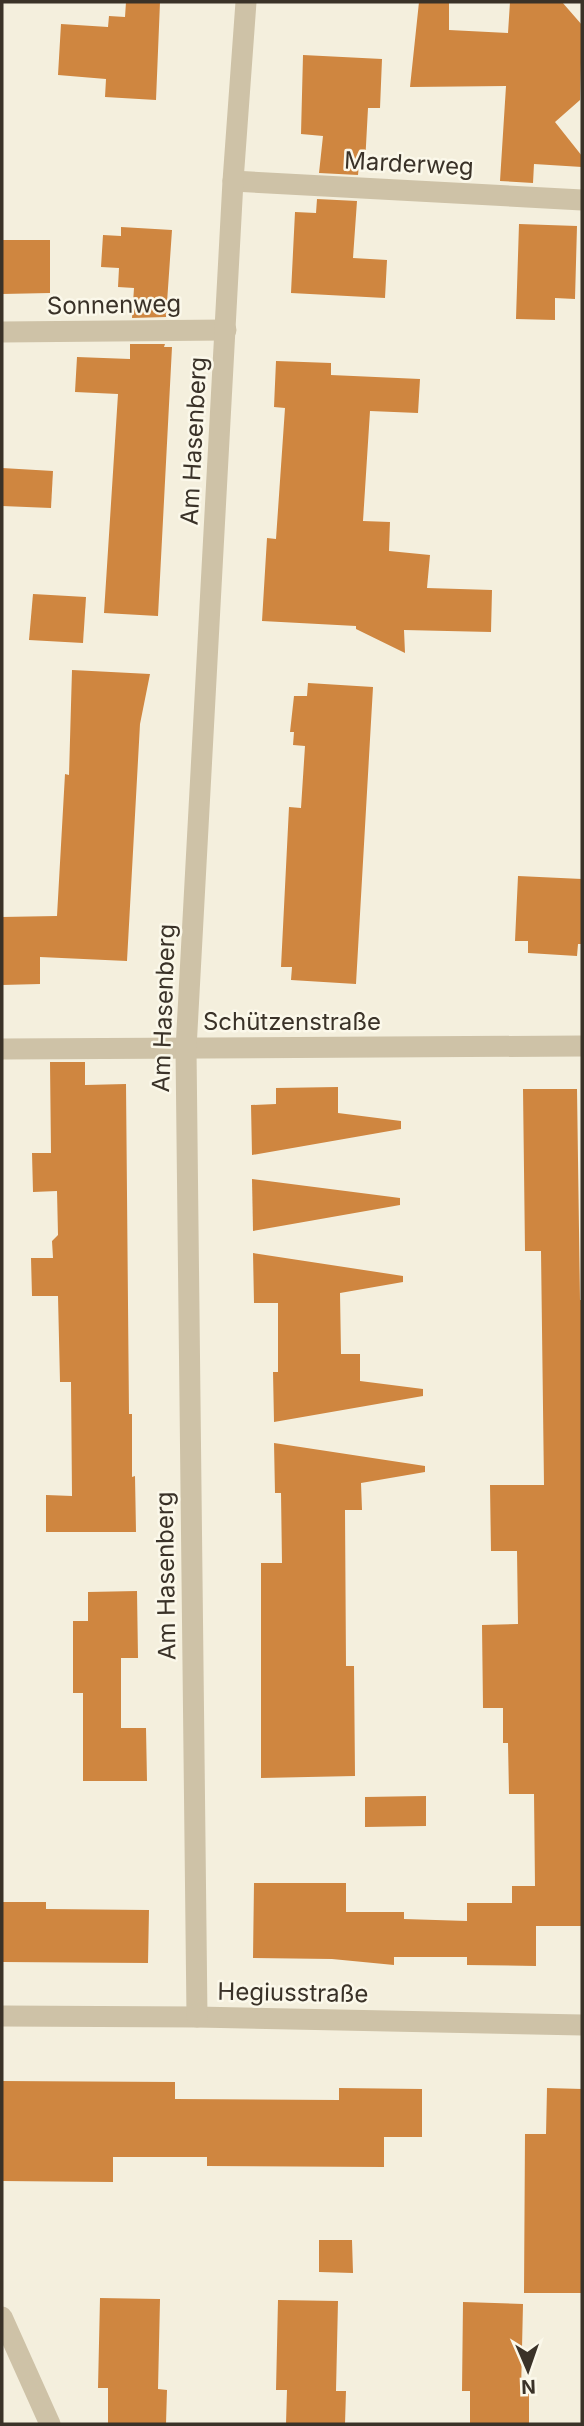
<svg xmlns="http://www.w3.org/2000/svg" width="584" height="2426" viewBox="0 0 584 2426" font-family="Inter,sans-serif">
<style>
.building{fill:#cf8640}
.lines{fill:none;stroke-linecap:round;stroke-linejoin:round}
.street{stroke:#cec2a7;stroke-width:21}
.labels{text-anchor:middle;stroke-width:5;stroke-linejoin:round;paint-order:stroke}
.street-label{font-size:24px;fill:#3a3228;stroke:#fbf8ea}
</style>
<rect width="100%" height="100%" fill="#f4efdd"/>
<g class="building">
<polygon points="126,2 160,2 156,100 105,97 106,79 58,75 61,24 108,27 109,16 125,17"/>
<polygon points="419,2 449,2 449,30 508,33 510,2 562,2 582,25 580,100 555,122 582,156 582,167 534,164 533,183 500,181 506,86 410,87"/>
<polygon points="303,55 382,59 380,108 368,108 365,164 359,164 358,175 319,173 323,136 301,134"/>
<polygon points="317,199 357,201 353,258 387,260 385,298 291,293 295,212 316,213"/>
<polygon points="519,224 577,226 575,299 555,298 555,320 516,319"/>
<polygon points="121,227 172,230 166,317 132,318 134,288 118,287 119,268 101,267 103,235 121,236"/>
<polygon points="2,240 50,240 50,293 2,294"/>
<polygon points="130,344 165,344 164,347 172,347 158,616 104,613 118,394 75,392 77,357 130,359"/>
<polygon points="276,361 331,363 331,375 420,379 418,413 370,411 363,521 390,522 389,551 430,555 427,588 492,590 491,632 404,630 405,653 356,629 356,626 262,621 267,538 276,539 285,408 274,407"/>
<polygon points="2,468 53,471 51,508 2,506"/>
<polygon points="33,594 86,597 83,643 29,640"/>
<polygon points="72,670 150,674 140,724 127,961 40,957 40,984 2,985 2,917 57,916 65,774 69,775"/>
<polygon points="308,683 373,687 356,984 291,980 292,967 281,967 289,807 301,808 305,746 293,745 294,732 290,732 294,696 307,696"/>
<polygon points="518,876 582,879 582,944 578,944 577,956 528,953 528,941 515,941"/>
<polygon points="50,1062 85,1062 85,1085 126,1084 129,1414 132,1414 132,1477 135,1476 136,1532 46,1532 46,1495 72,1496 71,1382 60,1382 58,1296 32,1296 31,1258 53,1258 52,1241 58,1235 57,1191 33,1192 32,1153 51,1153"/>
<polygon points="338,1087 338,1113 401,1121 401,1129 252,1155 251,1105 276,1104 276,1088"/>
<polygon points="523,1089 577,1089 580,1300 582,1300 582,1926 536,1926 536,1966 467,1965 467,1957 394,1957 394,1965 332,1959 253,1958 254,1883 346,1883 346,1912 404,1912 404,1919 467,1921 467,1903 512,1903 512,1886 535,1886 534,1794 509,1794 508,1743 503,1743 503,1708 483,1708 482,1625 518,1624 517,1551 491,1551 490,1485 544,1485 541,1251 525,1251"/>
<polygon points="252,1179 400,1198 400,1205 253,1231"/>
<polygon points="253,1253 403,1276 403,1282 340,1293 341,1354 360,1354 360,1381 423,1389 423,1396 274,1422 273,1372 278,1372 278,1303 254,1303"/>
<polygon points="274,1443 425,1466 425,1472 361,1483 362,1510 345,1510 346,1666 354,1666 355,1776 261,1778 261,1563 282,1563 281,1493 275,1493"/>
<polygon points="137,1591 138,1658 121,1658 121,1728 146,1728 147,1781 83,1781 83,1693 73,1693 73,1621 88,1621 88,1592"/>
<polygon points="426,1796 426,1826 365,1827 365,1797"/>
<polygon points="2,1902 46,1902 46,1909 149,1910 148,1963 2,1962"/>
<polygon points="2,2081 175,2082 175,2099 339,2100 339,2088 422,2089 422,2137 384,2137 384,2167 207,2166 207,2157 113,2157 113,2182 2,2181"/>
<polygon points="547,2088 582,2089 582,2293 524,2293 525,2134 546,2134"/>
<polygon points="319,2240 352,2240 353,2273 319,2272"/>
<polygon points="100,2298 160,2299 158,2389 167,2390 166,2424 108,2424 108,2388 98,2388"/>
<polygon points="278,2300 338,2301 336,2391 346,2391 345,2424 286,2424 287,2390 276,2390"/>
<polygon points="463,2302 523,2304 521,2392 529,2392 529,2424 470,2424 470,2391 462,2391"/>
</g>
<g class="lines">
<g class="street">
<polyline points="233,181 582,200"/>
<polyline points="2,332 226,330"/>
<polyline points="2,1049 582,1046"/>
<polyline points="2,2016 197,2017 582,2025"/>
<polyline points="197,2017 186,1049 233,181 246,2"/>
<polyline points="2,2317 50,2424"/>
</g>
</g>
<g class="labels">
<g class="street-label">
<text transform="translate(409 164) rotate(3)" y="8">Marderweg</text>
<text transform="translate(114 305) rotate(-1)" y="8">Sonnenweg</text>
<text transform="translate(194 441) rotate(-87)" y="8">Am Hasenberg</text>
<text transform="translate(164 1008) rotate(-88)" y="8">Am Hasenberg</text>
<text x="292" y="1030">Schützenstraße</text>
<text transform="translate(166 1576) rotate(-91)" y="8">Am Hasenberg</text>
<text transform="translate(293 1993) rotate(1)" y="8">Hegiusstraße</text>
</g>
</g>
<rect width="584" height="2426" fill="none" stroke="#3a3228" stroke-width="7"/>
<g transform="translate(528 2370) rotate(178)" stroke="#fbf8ea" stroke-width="5" paint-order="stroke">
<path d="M0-5L12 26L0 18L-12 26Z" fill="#3a3228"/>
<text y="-10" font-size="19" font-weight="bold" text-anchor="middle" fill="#3a3228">N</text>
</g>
</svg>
